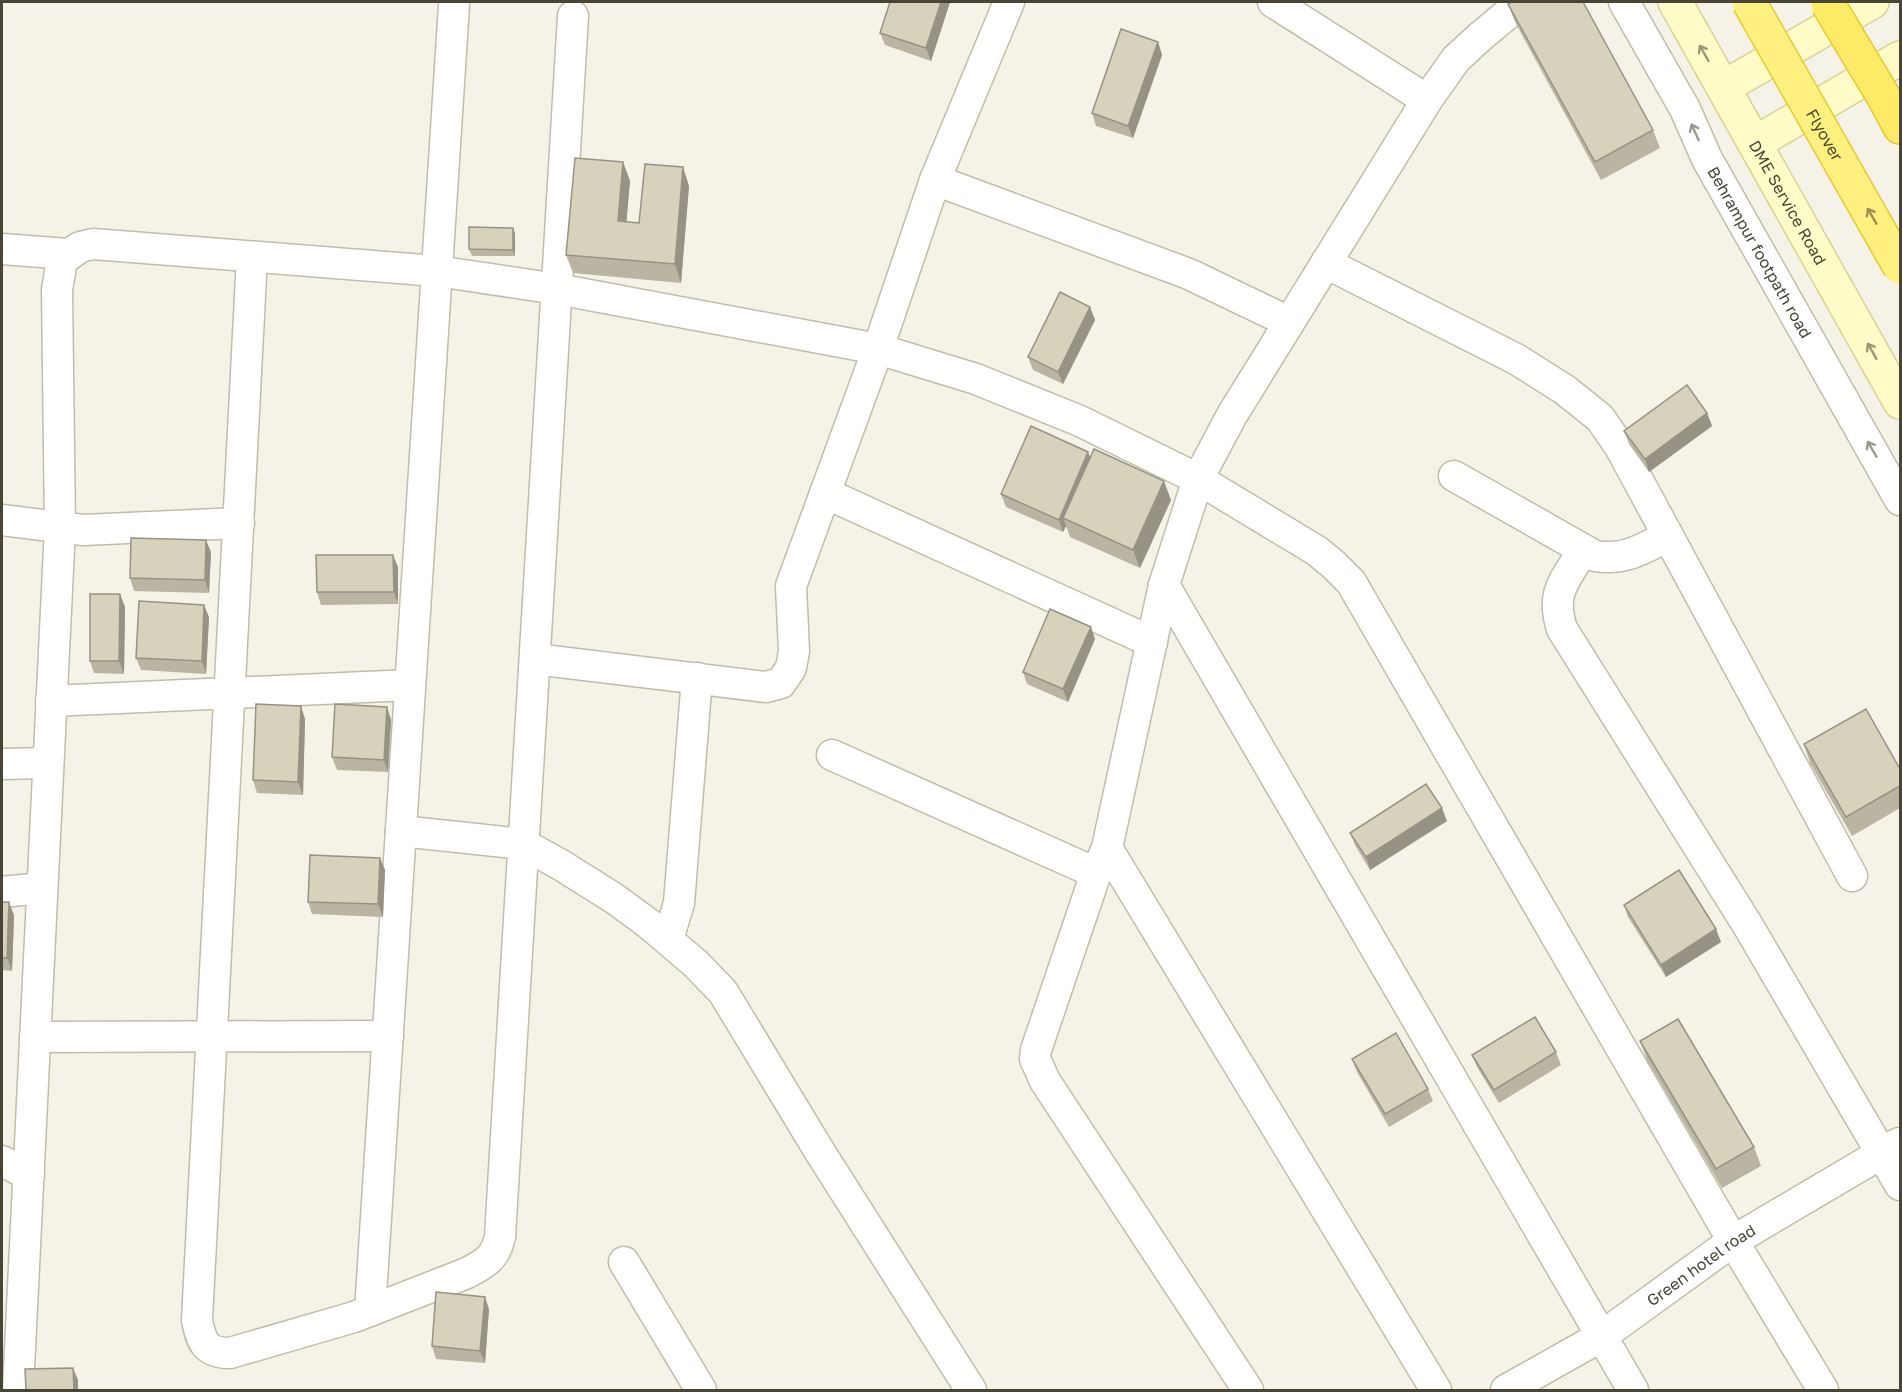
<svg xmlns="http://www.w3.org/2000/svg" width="1902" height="1392" viewBox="0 0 1902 1392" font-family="'Golos Text',sans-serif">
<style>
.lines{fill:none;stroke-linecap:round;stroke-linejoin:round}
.minor-casing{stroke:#c1bda9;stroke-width:33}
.secondary-casing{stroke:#d8d394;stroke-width:36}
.motorway-casing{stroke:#e7c82f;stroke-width:36}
.minor{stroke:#fff;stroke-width:30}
.secondary{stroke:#fffcc7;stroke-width:33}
.motorway{stroke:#ffea68;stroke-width:33}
.trunk-bridge-casing{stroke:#e7c82f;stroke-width:36;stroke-linecap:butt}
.motorway-bridge-casing{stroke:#e7c82f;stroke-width:36;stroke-linecap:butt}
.trunk-bridge{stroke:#fff07f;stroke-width:33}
.motorway-bridge{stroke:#ffea68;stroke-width:33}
.wall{fill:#b9b5a2}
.shaded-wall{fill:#969384}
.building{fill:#d7d2bc;stroke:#969384;stroke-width:1.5}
.oneway{stroke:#9a9777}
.oneway2{stroke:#9a9990}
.oneway3{stroke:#9a9257}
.labels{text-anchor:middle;stroke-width:6;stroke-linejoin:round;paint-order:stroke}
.street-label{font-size:16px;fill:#484536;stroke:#fff}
</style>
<rect width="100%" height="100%" fill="#f5f3e7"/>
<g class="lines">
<g class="minor-casing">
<g id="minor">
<polyline points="1273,2 1427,100"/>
<path id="s1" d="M 1624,2 L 1685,109 L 1707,159 L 1900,500"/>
<polyline points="935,180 1189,274 1289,322"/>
<polyline points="2,249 68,254"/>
<path d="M 252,257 L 197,1320 C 201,1341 205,1353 230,1353 L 354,1317 L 467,1273 C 486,1263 495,1258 500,1237 L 573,16"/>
<polyline points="1326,263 1516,359 1565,390 1600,418 1620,447 1852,876"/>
<path d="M 1454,476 L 1595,556 C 1625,561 1642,549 1668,536"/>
<polyline points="825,493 1152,642"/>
<polyline points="2,520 83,530 239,523"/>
<path d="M 1583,550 C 1565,581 1550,592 1562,629 L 1747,924 L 1900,1185"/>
<polyline points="1164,585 1633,1390"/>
<polyline points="535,659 766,687 781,683 791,668 794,651 791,586 878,349 935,180 1009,2"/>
<polyline points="51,701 410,685"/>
<polyline points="832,755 1096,873"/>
<polyline points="2,764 48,763"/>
<polyline points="401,831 523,844 561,865 615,899 649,924 696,964 723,992 820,1152 971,1390"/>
<polyline points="1107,848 1436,1390"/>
<polyline points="2,892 42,888"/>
<polyline points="668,939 679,903 697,678"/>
<polyline points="35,1037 388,1036"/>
<polyline points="2,1161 29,1175"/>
<polyline points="624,1262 701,1390"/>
<polyline points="370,1311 454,5"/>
<polyline points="18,1390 60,528 57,290 62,260 80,247 93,244 437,271 557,289 878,349 976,379 1080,421 1198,479 1317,551 1334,565 1351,582 1733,1241 1823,1390"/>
<polyline points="1248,1390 1045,1081 1035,1059 1036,1050 1096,873 1107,848 1164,585 1198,479 1232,415 1427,100 1456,59 1481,36 1522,2"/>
<path id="s2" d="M 1506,1390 L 1602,1336 L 1733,1241 L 1899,1143"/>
</g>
</g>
<g class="secondary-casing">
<g id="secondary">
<path id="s3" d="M 1675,2 L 1900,402"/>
<polyline points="1724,87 1872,2"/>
<polyline points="1755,143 1900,58"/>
</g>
</g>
<g class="motorway-casing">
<polyline id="motorway" points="1885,99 1900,127"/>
</g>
<use href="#minor" class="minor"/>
<use href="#secondary" class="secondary"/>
<use href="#motorway" class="motorway"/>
<g class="trunk-bridge-casing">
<g id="trunk-bridge">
<path id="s4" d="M 1749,2 L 1900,267"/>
</g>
</g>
<g class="motorway-bridge-casing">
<polyline id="motorway-bridge" points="1828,4 1885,99"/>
</g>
<use href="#trunk-bridge" class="trunk-bridge"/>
<use href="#motorway-bridge" class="motorway-bridge"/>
</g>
<g class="wall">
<polygon points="890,2 950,2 931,61 885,45 880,33"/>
<polygon points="1508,4 1653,130 1660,148 1601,180 1515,22"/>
<polygon points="1158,42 1162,55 1133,138 1096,126 1092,113"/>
<polygon points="623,162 630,181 626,222 639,223 689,186 681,283 573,273 566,255"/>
<polygon points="513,228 515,234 515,256 472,256 469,249"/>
<polygon points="1090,307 1095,320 1063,384 1033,370 1028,357"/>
<polygon points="1707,413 1712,426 1649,472 1629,444 1624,431"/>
<polygon points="1088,452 1090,457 1171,500 1140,568 1070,537 1066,526 1063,532 1006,507 1001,494"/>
<polygon points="211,552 209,593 134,591 130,578"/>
<polygon points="398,567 398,604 321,605 317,592"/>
<polygon points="125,607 124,674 94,673 90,661"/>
<polygon points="209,617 206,674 141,670 136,658"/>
<polygon points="1095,639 1068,702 1027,684 1023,672"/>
<polygon points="387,707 391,720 388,772 337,770 332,757"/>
<polygon points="305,719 303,795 257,793 253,780"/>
<polygon points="1804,744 1900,769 1900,808 1852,836 1810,763"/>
<polygon points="1447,821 1370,870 1355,845 1350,833"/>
<polygon points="380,858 385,870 383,917 312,914 308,902"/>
<polygon points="2,902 14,915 12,971 2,970"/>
<polygon points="1624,905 1721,942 1666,977 1628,917"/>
<polygon points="1640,1041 1754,1147 1761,1166 1722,1188 1647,1060"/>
<polygon points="1556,1052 1561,1065 1499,1103 1477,1067 1472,1055"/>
<polygon points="1352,1059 1428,1089 1433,1101 1389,1127 1357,1072"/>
<polygon points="489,1309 485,1363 436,1359 432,1346"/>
</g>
<g class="shaded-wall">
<polygon points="941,2 950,2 931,61 926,48"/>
<polygon points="1158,42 1162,55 1133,138 1128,126"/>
<polygon points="623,162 630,181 625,239 618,221"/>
<polygon points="683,167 689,186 681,283 675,264"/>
<polygon points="513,228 515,234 515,256 513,250"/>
<polygon points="1090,307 1095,320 1063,384 1058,372"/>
<polygon points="1707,413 1712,426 1649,472 1645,459"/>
<polygon points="1088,452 1093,465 1063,518 1066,526 1063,532 1059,520"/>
<polygon points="1164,481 1171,500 1140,568 1133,550"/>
<polygon points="206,540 211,552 209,593 205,580"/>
<polygon points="393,555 398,567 398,604 394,592"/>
<polygon points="120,594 125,607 124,674 119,661"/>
<polygon points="204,605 209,617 206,674 202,661"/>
<polygon points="1091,627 1095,639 1068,702 1063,689"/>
<polygon points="301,706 305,719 303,795 298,782"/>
<polygon points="387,707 391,720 388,772 384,760"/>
<polygon points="1442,808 1447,821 1370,870 1366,857"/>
<polygon points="380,858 385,870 383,917 378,904"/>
<polygon points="9,902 14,915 12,971 7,958"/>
<polygon points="1716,929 1721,942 1666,977 1661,965"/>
<polygon points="485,1297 489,1309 485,1363 480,1351"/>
<polygon points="73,1368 78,1380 78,1390 74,1390"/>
</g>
<g class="building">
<polygon points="890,2 941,2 926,48 880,33"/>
<polygon points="1512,2 1583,2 1653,130 1595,162 1508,4"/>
<polygon points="1121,29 1158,42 1128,126 1092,113"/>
<polygon points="575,158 623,162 618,221 639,223 645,164 683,167 675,264 566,255"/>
<polygon points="469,227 513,228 513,250 469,249"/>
<polygon points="1060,292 1090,307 1058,372 1028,357"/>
<polygon points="1687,385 1707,413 1645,459 1624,431"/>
<polygon points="1031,426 1088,452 1059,520 1001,494"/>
<polygon points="1094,449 1164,481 1133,550 1063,518"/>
<polygon points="131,538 206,540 205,580 130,578"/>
<polygon points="316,555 393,555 394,592 317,592"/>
<polygon points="90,594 120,594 119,661 90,661"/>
<polygon points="139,601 204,605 202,661 136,658"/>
<polygon points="1050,609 1091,627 1063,689 1023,672"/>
<polygon points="256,704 301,706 298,782 253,780"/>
<polygon points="335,704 387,707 384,760 332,757"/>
<polygon points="1866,709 1900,769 1900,786 1846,817 1804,744"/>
<polygon points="1426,784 1442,808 1366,857 1350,833"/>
<polygon points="310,855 380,858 378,904 308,902"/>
<polygon points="1679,870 1716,929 1661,965 1624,905"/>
<polygon points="2,902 9,902 7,958 2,958"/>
<polygon points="1535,1017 1556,1052 1494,1090 1472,1055"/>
<polygon points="1678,1019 1754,1147 1716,1169 1640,1041"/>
<polygon points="1396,1033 1428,1089 1385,1114 1352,1059"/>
<polygon points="436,1292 485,1297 480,1351 432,1346"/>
<polygon points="73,1368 74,1390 26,1390 25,1369"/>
</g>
<defs><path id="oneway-shaft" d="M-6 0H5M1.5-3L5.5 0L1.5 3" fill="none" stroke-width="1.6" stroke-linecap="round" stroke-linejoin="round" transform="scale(1.5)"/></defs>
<g class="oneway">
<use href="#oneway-shaft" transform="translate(1704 53) rotate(-120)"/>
<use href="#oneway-shaft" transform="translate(1872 351) rotate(-119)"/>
</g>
<g class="oneway2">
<use href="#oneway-shaft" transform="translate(1695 132) rotate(-114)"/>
<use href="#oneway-shaft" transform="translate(1872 449) rotate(-120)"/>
</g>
<use class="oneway3" href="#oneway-shaft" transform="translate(1872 216) rotate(-120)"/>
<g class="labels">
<g class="street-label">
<text dy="6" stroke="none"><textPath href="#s4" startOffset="153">Flyover</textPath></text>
<text dy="6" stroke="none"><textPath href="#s3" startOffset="230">DME Service Road</textPath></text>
<text dy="6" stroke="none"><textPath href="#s1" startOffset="285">Behrampur footpath road</textPath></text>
<text dy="6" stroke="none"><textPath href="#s2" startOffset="232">Green hotel road</textPath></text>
</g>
</g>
<rect width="1902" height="1392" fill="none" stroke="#484536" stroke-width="6"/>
</svg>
